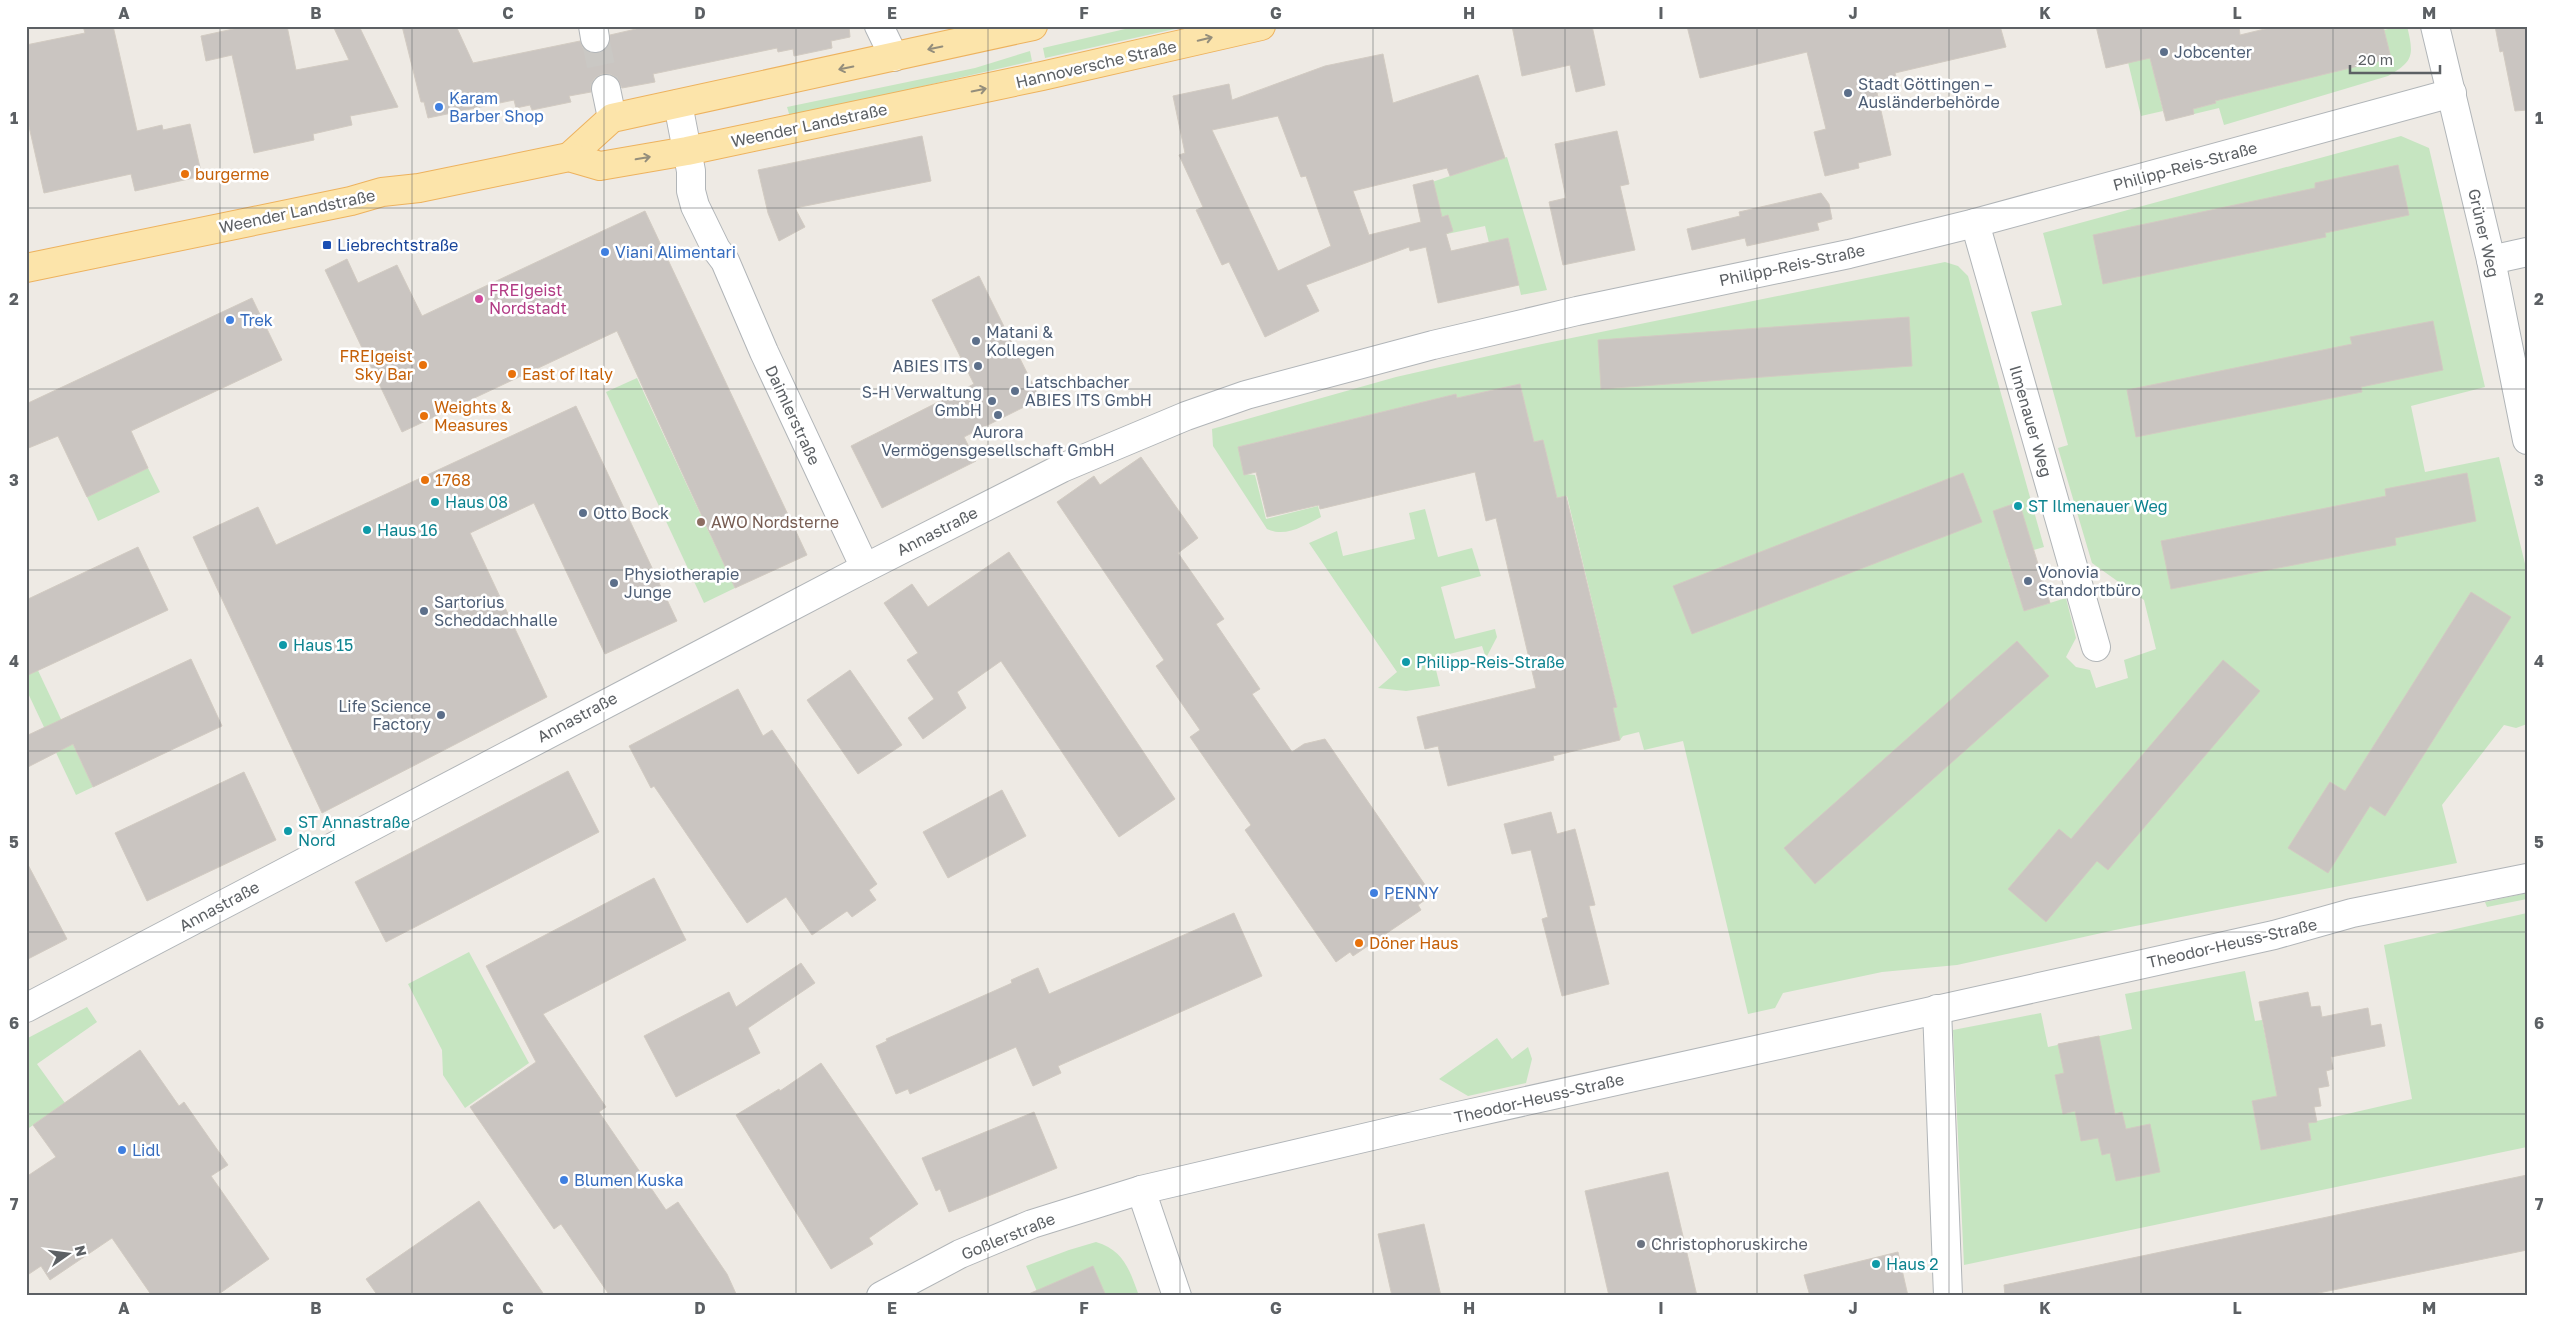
<svg xmlns="http://www.w3.org/2000/svg" width="2553" height="1322" viewBox="0 0 2553 1322" font-family="'Golos Text',sans-serif">
<style>
.green{fill:#c6e5c1}
.building{fill:#cac5c1;stroke:#d2cbc2;fill-rule:evenodd}
.lines{fill:none;stroke-linecap:round;stroke-linejoin:round}
.minor-tunnel{stroke:#cac8c4;stroke-width:28;stroke-dasharray:28 14;stroke-linecap:butt}
.minor-casing{stroke:#b1b5b8;stroke-width:30}
.major-casing{stroke:#edb25e;stroke-width:30}
.minor{stroke:#fff;stroke-width:28}
.major{stroke:#fce4aa;stroke-width:28}
.oneway{stroke:#948e7c}
.grid{fill:none;stroke:#5c6064;stroke-width:1;stroke-opacity:0.55}
.service-dot{fill:#5c6f8a;stroke:#fff;stroke-width:2}
.shop-dot{fill:#3f7fe0;stroke:#fff;stroke-width:2}
.food-dot{fill:#e8710a;stroke:#fff;stroke-width:2}
.transit-dot{fill:#1a4fb4;stroke:#fff;stroke-width:2}
.hotel-dot{fill:#d1479c;stroke:#fff;stroke-width:2}
.culture-dot{fill:#0f9aa8;stroke:#fff;stroke-width:2}
.education-dot{fill:#8d6e63;stroke:#fff;stroke-width:2}
.worship-dot{fill:#6b7280;stroke:#fff;stroke-width:2}
.labels{text-anchor:middle;stroke-width:5;stroke-linejoin:round;paint-order:stroke}
.service-label{font-size:16px;fill:#4e5e75;stroke:#fff;text-anchor:start}
.street-label{font-size:16px;fill:#5c6064;stroke:#fff}
.shop-label{font-size:16px;fill:#366cbe;stroke:#fff;text-anchor:start}
.food-label{font-size:16px;fill:#c56008;stroke:#fff;text-anchor:start}
.transit-label{font-size:16px;fill:#164399;stroke:#fff;text-anchor:start}
.hotel-label{font-size:16px;fill:#b23c85;stroke:#fff;text-anchor:start}
.culture-label{font-size:16px;fill:#0d838f;stroke:#fff;text-anchor:start}
.education-label{font-size:16px;fill:#785e54;stroke:#fff;text-anchor:start}
.worship-label{font-size:16px;fill:#5b616d;stroke:#fff;text-anchor:start}
.neatline{fill:none;stroke:#5c6064;stroke-width:2}
.grid-label{font-size:16px;text-anchor:middle;font-weight:bold;fill:#5c6064}
</style>
<rect width="100%" height="100%" fill="#eeeae4"/>
<g class="green">
<polygon points="1138,26 1188,26 1045,58 1043,48"/>
<path d="M 2400,26 L 2407,26 C 2414,55 2414,61 2388,76 L 2224,125 L 2219,108 L 2194,114 L 2193,109 L 2215,103 L 2215,101 L 2390,58 L 2384,30 Z"/>
<polygon points="2143,28 2163,111 2141,116 2121,33"/>
<polygon points="1030,51 1032,61 790,117 787,107 975,68"/>
<path d="M 2401,136 L 2429,148 L 2485,387 L 2411,406 L 2425,472 L 2499,457 L 2527,572 L 2527,724 L 2516,728 L 2504,725 L 2442,805 L 2457,863 L 2115,930 L 1957,965 L 1882,972 L 1783,993 L 1775,1008 L 1748,1014 L 1683,741 L 1644,750 L 1639,732 L 1623,736 L 1620,740 L 1613,708 L 1617,706 L 1567,496 L 1557,498 L 1543,440 L 1534,442 L 1520,384 L 1457,398 L 1456,394 L 1238,447 L 1244,474 L 1255,475 L 1266,519 L 1318,506 L 1321,517 C 1305,525 1286,538 1267,529 L 1213,446 L 1212,429 L 1396,377 L 1542,344 L 1945,262 L 1958,266 L 1968,276 L 2044,547 L 2007,558 L 2024,611 L 2066,598 L 2076,638 L 2066,657 L 2076,667 L 2090,670 L 2096,688 L 2128,678 L 2124,660 L 2156,649 L 2144,600 L 2092,563 L 2058,448 L 2068,445 L 2031,312 L 2062,305 L 2043,233 Z"/>
<polygon points="1507,157 1547,290 1521,295 1508,238 1489,243 1485,226 1447,234 1432,182"/>
<polygon points="637,378 735,588 704,603 606,392"/>
<polygon points="148,468 160,492 98,521 87,497"/>
<polygon points="1425,509 1438,557 1472,548 1481,576 1441,587 1455,639 1495,629 1497,637 1486,658 1482,646 1433,658 1440,686 1406,691 1378,688 1397,672 1309,543 1337,531 1343,556 1415,539 1409,513"/>
<polygon points="26,645 93,787 76,795 26,689"/>
<polygon points="2527,893 2527,899 2487,907 2485,902"/>
<polygon points="2527,913 2527,1147 1964,1265 1953,1030 2041,1013 2048,1047 2132,1029 2125,994 2245,971 2255,1021 2262,1020 2277,1096 2252,1102 2261,1150 2311,1140 2308,1123 2412,1099 2384,945"/>
<polygon points="469,952 529,1063 465,1108 443,1075 442,1050 408,984"/>
<polygon points="87,1007 97,1022 37,1064 65,1103 26,1130 26,1039"/>
<polygon points="1497,1038 1512,1059 1528,1047 1532,1059 1526,1083 1468,1096 1439,1079"/>
<path d="M 1096,1242 C 1124,1250 1130,1271 1139,1296 L 1039,1296 L 1026,1266 L 1069,1250 Z"/>
</g>
<g class="building">
<polygon points="83,26 113,26 137,131 162,125 163,130 190,124 202,176 135,191 131,174 44,193 26,113 26,45 85,33"/>
<polygon points="247,26 287,26 296,70 349,60 333,26 359,26 398,107 350,116 352,125 313,134 314,140 254,153 232,55 206,61 201,36"/>
<polygon points="402,26 456,26 473,63 580,41 583,48 589,52 598,53 605,50 609,44 610,35 636,29 636,26 849,26 850,37 831,41 832,48 794,56 793,49 778,52 777,48 653,74 655,82 622,88 617,78 610,74 602,74 595,78 591,84 591,92 569,96 571,102 532,110 530,105 516,108 514,100 428,118 424,102 421,102"/>
<polygon points="1512,26 1592,26 1605,85 1576,92 1570,65 1522,76"/>
<polygon points="1687,26 2000,26 2006,47 1895,73 1899,87 1877,93 1891,155 1858,163 1859,168 1825,176 1814,132 1826,129 1807,52 1700,78"/>
<polygon points="2096,26 2239,26 2240,35 2277,26 2383,26 2391,58 2215,101 2216,103 2193,109 2194,114 2166,121 2150,58 2106,68"/>
<polygon points="2495,26 2527,26 2527,110 2515,111 2503,51 2500,52"/>
<path d="M 1383,54 L 1393,103 L 1478,75 L 1505,158 L 1450,176 L 1447,168 L 1353,191 L 1369,235 L 1421,222 L 1413,185 L 1433,180 L 1442,217 L 1448,215 L 1453,231 L 1446,234 L 1451,251 L 1508,238 L 1519,285 L 1438,303 L 1426,247 L 1410,251 L 1409,247 L 1306,285 L 1319,311 L 1265,337 L 1229,262 L 1222,265 L 1196,210 L 1203,207 L 1179,155 L 1185,153 L 1173,96 L 1229,84 L 1232,100 L 1325,66 ZM 1278,116 L 1301,177 L 1306,176 L 1331,246 L 1278,271 L 1212,130 Z"/>
<polygon points="1617,131 1629,184 1620,186 1635,250 1563,265 1549,202 1566,198 1555,144"/>
<polygon points="922,136 931,181 795,208 805,227 779,241 768,213 758,170"/>
<polygon points="2398,165 2409,215 2325,233 2326,237 2103,284 2093,235 2315,188 2315,183"/>
<polygon points="1821,193 1829,204 1832,219 1817,223 1819,230 1747,246 1745,238 1692,250 1687,229 1740,216 1739,212"/>
<polygon points="645,211 807,555 735,588 617,331 402,432 325,270 347,259 358,283 397,265 422,316"/>
<polygon points="979,276 1040,399 964,437 976,461 882,508 851,446 974,384 932,300"/>
<polygon points="252,298 282,360 131,431 148,468 87,497 58,436 26,449 26,404"/>
<polygon points="1909,317 1912,366 1601,389 1598,340"/>
<polygon points="2433,321 2443,370 2361,387 2362,392 2136,437 2127,390 2352,344 2350,337"/>
<polygon points="1520,384 1534,442 1543,440 1557,498 1566,496 1617,707 1613,708 1620,740 1553,756 1554,760 1448,786 1438,746 1425,749 1417,717 1536,688 1496,518 1486,521 1475,472 1320,509 1319,505 1267,517 1256,472 1244,475 1238,447 1456,394 1457,398"/>
<polygon points="576,406 677,621 605,654 534,503 470,533 547,697 322,813 193,537 258,507 276,545"/>
<polygon points="1141,457 1198,538 1178,553 1224,619 1216,624 1260,689 1252,694 1292,752 1304,744 1325,739 1432,895 1418,905 1421,910 1353,956 1350,952 1336,962 1245,830 1251,825 1190,737 1200,730 1156,666 1164,660 1057,502 1094,476 1100,485"/>
<polygon points="1963,473 1982,522 1692,634 1673,586"/>
<polygon points="2467,473 2476,521 2395,538 2396,545 2171,589 2161,541 2386,496 2385,489"/>
<polygon points="2019,502 2050,603 2024,611 1993,511"/>
<polygon points="138,547 168,610 26,676 26,600"/>
<polygon points="1009,552 1175,799 1119,837 1001,661 957,692 966,708 923,739 908,718 934,699 907,660 918,653 884,603 912,584 928,607"/>
<polygon points="2471,592 2511,617 2385,816 2370,806 2328,873 2288,848 2330,782 2345,791"/>
<polygon points="2017,641 2049,676 1815,884 1784,848"/>
<polygon points="191,659 222,726 93,787 73,744 26,768 26,736"/>
<polygon points="2223,660 2260,691 2108,870 2097,861 2046,922 2008,889 2059,829 2071,839"/>
<polygon points="850,670 902,745 858,774 807,700"/>
<polygon points="738,689 763,736 772,730 877,884 869,890 876,900 852,917 847,911 812,935 786,897 747,923 654,786 651,788 629,746"/>
<polygon points="568,771 599,832 386,942 355,882"/>
<polygon points="244,772 276,840 147,901 115,833"/>
<polygon points="1002,790 1026,836 948,878 923,832"/>
<polygon points="1551,812 1557,834 1575,829 1595,905 1589,906 1609,984 1562,996 1542,919 1548,917 1531,850 1512,854 1504,824"/>
<polygon points="26,861 67,939 26,960"/>
<polygon points="654,878 686,940 543,1014 606,1107 599,1112 666,1210 678,1202 727,1274 737,1296 610,1296 561,1224 554,1229 470,1107 536,1062 486,966"/>
<polygon points="1234,913 1262,976 1058,1066 1061,1073 1033,1086 1016,1047 910,1094 908,1089 896,1094 876,1046 887,1041 886,1039 1012,983 1011,980 1038,968 1049,994"/>
<polygon points="801,963 815,983 748,1028 760,1053 676,1097 644,1036 729,992 736,1007"/>
<polygon points="2308,992 2311,1007 2320,1006 2322,1017 2368,1008 2371,1026 2381,1024 2385,1046 2331,1057 2333,1069 2326,1071 2329,1086 2318,1088 2321,1106 2314,1107 2317,1122 2308,1123 2311,1140 2261,1150 2252,1101 2277,1096 2259,1002"/>
<polygon points="2099,1036 2115,1114 2122,1112 2126,1129 2150,1124 2160,1172 2116,1181 2110,1153 2102,1155 2098,1138 2081,1141 2075,1111 2063,1114 2055,1075 2064,1073 2058,1044"/>
<polygon points="140,1050 179,1106 184,1102 228,1165 211,1176 269,1259 216,1296 152,1296 112,1238 50,1280 41,1266 26,1276 26,1177 56,1157 33,1125"/>
<polygon points="821,1063 918,1204 869,1238 873,1244 831,1269 736,1115 779,1089 780,1091"/>
<polygon points="1034,1112 1057,1168 949,1212 940,1189 936,1191 922,1158"/>
<polygon points="1668,1172 1697,1296 1609,1296 1585,1191"/>
<polygon points="2527,1175 2527,1250 2304,1296 2005,1296 2004,1285"/>
<polygon points="479,1201 545,1296 378,1296 366,1279"/>
<polygon points="1424,1224 1441,1296 1392,1296 1378,1234"/>
<polygon points="1898,1252 1908,1296 1810,1296 1804,1275"/>
<polygon points="1093,1266 1106,1296 1024,1296"/>
</g>
<g class="lines">
<polyline class="minor-tunnel" points="595,38 606,89"/>
<g class="minor-casing">
<g id="minor">
<polyline points="593,26 595,38"/>
<polyline points="879,26 894,57"/>
<polyline points="2435,26 2491,260 2527,440"/>
<polyline points="606,89 612,118"/>
<polyline points="678,104 691,171 691,191 695,206 716,249 725,261 764,352 865,568"/>
<polyline points="1975,223 2096,647"/>
<polyline points="2491,260 2527,252"/>
<polyline points="26,1008 865,568 1062,468 1186,416 1246,395 1433,345 1577,311 1849,254 1975,223 2452,93"/>
<polyline points="1937,1009 1948,1296"/>
<polyline points="1141,1190 1177,1296"/>
<polyline points="881,1296 960,1254 1032,1224 1141,1190 1436,1121 2274,935 2352,913 2527,878"/>
</g>
</g>
<g class="major-casing">
<g id="major">
<polyline points="569,157 612,118 1033,26"/>
<polyline points="26,268 351,201 382,192 419,188 569,157 600,166 687,151 1042,76 1261,26"/>
</g>
</g>
<use href="#minor" class="minor"/>
<use href="#major" class="major"/>
</g>
<defs><path id="oneway-shaft" d="M-6 0H5M1.5-3L5.5 0L1.5 3" fill="none" stroke-width="1.6" stroke-linecap="round" stroke-linejoin="round" transform="scale(1.25)"/></defs>
<g class="oneway">
<use href="#oneway-shaft" transform="translate(1205 39) rotate(-13)"/>
<use href="#oneway-shaft" transform="translate(935 48) rotate(168)"/>
<use href="#oneway-shaft" transform="translate(846 68) rotate(168)"/>
<use href="#oneway-shaft" transform="translate(979 90) rotate(-12)"/>
<use href="#oneway-shaft" transform="translate(643 158) rotate(-10)"/>
</g>
<path class="grid" d="M 220,26 L 220,1296M 412,26 L 412,1296M 604,26 L 604,1296M 796,26 L 796,1296M 988,26 L 988,1296M 1180,26 L 1180,1296M 1373,26 L 1373,1296M 1565,26 L 1565,1296M 1757,26 L 1757,1296M 1949,26 L 1949,1296M 2141,26 L 2141,1296M 2333,26 L 2333,1296M 26,208 L 2527,208M 26,389 L 2527,389M 26,570 L 2527,570M 26,751 L 2527,751M 26,932 L 2527,932M 26,1114 L 2527,1114"/>
<g class="service-dot">
<circle cx="2164" cy="52" r="5"/>
<circle cx="1848" cy="93" r="5"/>
<circle cx="976" cy="341" r="5"/>
<circle cx="978" cy="366" r="5"/>
<circle cx="1015" cy="391" r="5"/>
<circle cx="992" cy="401" r="5"/>
<circle cx="998" cy="415" r="5"/>
<circle cx="583" cy="513" r="5"/>
<circle cx="2028" cy="581" r="5"/>
<circle cx="614" cy="583" r="5"/>
<circle cx="424" cy="611" r="5"/>
<circle cx="441" cy="715" r="5"/>
</g>
<g class="shop-dot">
<circle cx="439" cy="107" r="5"/>
<circle cx="605" cy="252" r="5"/>
<circle cx="230" cy="320" r="5"/>
<circle cx="1374" cy="893" r="5"/>
<circle cx="122" cy="1150" r="5"/>
<circle cx="564" cy="1180" r="5"/>
</g>
<g class="food-dot">
<circle cx="185" cy="174" r="5"/>
<circle cx="423" cy="365" r="5"/>
<circle cx="512" cy="374" r="5"/>
<circle cx="424" cy="416" r="5"/>
<circle cx="425" cy="480" r="5"/>
<circle cx="1359" cy="943" r="5"/>
</g>
<rect class="transit-dot" x="322" y="240" width="10" height="10" rx="2.5"/>
<circle class="hotel-dot" cx="479" cy="299" r="5"/>
<g class="culture-dot">
<circle cx="435" cy="502" r="5"/>
<circle cx="2018" cy="506" r="5"/>
<circle cx="367" cy="530" r="5"/>
<circle cx="283" cy="645" r="5"/>
<circle cx="1406" cy="662" r="5"/>
<circle cx="288" cy="831" r="5"/>
<circle cx="1876" cy="1264" r="5"/>
</g>
<circle class="education-dot" cx="701" cy="522" r="5"/>
<circle class="worship-dot" cx="1641" cy="1244" r="5"/>
<g class="labels">
<g class="service-label">
<text x="2174" y="58">Jobcenter</text>
<text x="1858" y="90">Stadt Göttingen –<tspan x="1858" dy="18">Ausländerbehörde</tspan></text>
<text x="986" y="338">Matani &amp;<tspan x="986" dy="18">Kollegen</tspan></text>
<text x="968" y="372" text-anchor="end">ABIES ITS</text>
<text x="1025" y="388">Latschbacher<tspan x="1025" dy="18">ABIES ITS GmbH</tspan></text>
<text x="982" y="398" text-anchor="end">S-H Verwaltung<tspan x="982" dy="18">GmbH</tspan></text>
<text x="998" y="438" text-anchor="middle">Aurora<tspan x="998" dy="18">Vermögensgesellschaft GmbH</tspan></text>
<text x="593" y="519">Otto Bock</text>
<text x="2038" y="578">Vonovia<tspan x="2038" dy="18">Standortbüro</tspan></text>
<text x="624" y="580">Physiotherapie<tspan x="624" dy="18">Junge</tspan></text>
<text x="434" y="608">Sartorius<tspan x="434" dy="18">Scheddachhalle</tspan></text>
<text x="431" y="712" text-anchor="end">Life Science<tspan x="431" dy="18">Factory</tspan></text>
</g>
<g class="street-label">
<text transform="translate(1096 64) rotate(-13)" y="6">Hannoversche Straße</text>
<text transform="translate(809 125) rotate(-12)" y="6">Weender Landstraße</text>
<text transform="translate(2185 166) rotate(-15)" y="6">Philipp-Reis-Straße</text>
<text transform="translate(297 211) rotate(-12)" y="6">Weender Landstraße</text>
<text transform="translate(2484 233) rotate(77)" y="6">Grüner Weg</text>
<text transform="translate(1792 265) rotate(-12)" y="6">Philipp-Reis-Straße</text>
<text transform="translate(793 415) rotate(65)" y="6">Daimlerstraße</text>
<text transform="translate(2031 421) rotate(74)" y="6">Ilmenauer Weg</text>
<text transform="translate(937 531) rotate(-27)" y="6">Annastraße</text>
<text transform="translate(577 717) rotate(-28)" y="6">Annastraße</text>
<text transform="translate(219 906) rotate(-28)" y="6">Annastraße</text>
<text transform="translate(2232 943) rotate(-13)" y="6">Theodor-Heuss-Straße</text>
<text transform="translate(1539 1098) rotate(-13)" y="6">Theodor-Heuss-Straße</text>
<text transform="translate(1008 1236) rotate(-22)" y="6">Goßlerstraße</text>
</g>
<g class="shop-label">
<text x="449" y="104">Karam<tspan x="449" dy="18">Barber Shop</tspan></text>
<text x="615" y="258">Viani Alimentari</text>
<text x="240" y="326">Trek</text>
<text x="1384" y="899">PENNY</text>
<text x="132" y="1156">Lidl</text>
<text x="574" y="1186">Blumen Kuska</text>
</g>
<g class="food-label">
<text x="195" y="180">burgerme</text>
<text x="413" y="362" text-anchor="end">FREIgeist<tspan x="413" dy="18">Sky Bar</tspan></text>
<text x="522" y="380">East of Italy</text>
<text x="434" y="413">Weights &amp;<tspan x="434" dy="18">Measures</tspan></text>
<text x="435" y="486">1768</text>
<text x="1369" y="949">Döner Haus</text>
</g>
<g class="transit-label">
<text x="337" y="251">Liebrechtstraße</text>
</g>
<g class="hotel-label">
<text x="489" y="296">FREIgeist<tspan x="489" dy="18">Nordstadt</tspan></text>
</g>
<g class="culture-label">
<text x="445" y="508">Haus 08</text>
<text x="2028" y="512">ST Ilmenauer Weg</text>
<text x="377" y="536">Haus 16</text>
<text x="293" y="651">Haus 15</text>
<text x="1416" y="668">Philipp-Reis-Straße</text>
<text x="298" y="828">ST Annastraße<tspan x="298" dy="18">Nord</tspan></text>
<text x="1886" y="1270">Haus 2</text>
</g>
<g class="education-label">
<text x="711" y="528">AWO Nordsterne</text>
</g>
<g class="worship-label">
<text x="1651" y="1250">Christophoruskirche</text>
</g>
</g>
<rect width="2553" height="1322" fill="none" stroke="#ffffff" stroke-width="55"/>
<g transform="translate(68 1254) rotate(76)" stroke="#ffffff" stroke-width="4" paint-order="stroke">
<path d="M0-4L9 19L0 12L-9 19Z" fill="#5c6064"/>
<text y="-8" font-size="14" font-weight="bold" text-anchor="middle" fill="#5c6064">N</text>
</g>
<path d="M2350 65v8h90v-8" fill="none" stroke="#5c6064" stroke-width="2.5"/>
<text x="2358" y="65" font-size="15" fill="#5c6064" stroke="#ffffff" stroke-width="4" paint-order="stroke">20 m</text>
<rect x="28" y="28" width="2498" height="1266" class="neatline"/>
<g class="grid-label">
<text x="124" y="19">A</text>
<text x="316" y="19">B</text>
<text x="508" y="19">C</text>
<text x="700" y="19">D</text>
<text x="892" y="19">E</text>
<text x="1084" y="19">F</text>
<text x="1276" y="19">G</text>
<text x="1469" y="19">H</text>
<text x="1661" y="19">I</text>
<text x="1853" y="19">J</text>
<text x="2045" y="19">K</text>
<text x="2237" y="19">L</text>
<text x="2429" y="19">M</text>
<text x="14" y="124">1</text>
<text x="2539" y="124">1</text>
<text x="14" y="305">2</text>
<text x="2539" y="305">2</text>
<text x="14" y="486">3</text>
<text x="2539" y="486">3</text>
<text x="14" y="667">4</text>
<text x="2539" y="667">4</text>
<text x="14" y="848">5</text>
<text x="2539" y="848">5</text>
<text x="14" y="1029">6</text>
<text x="2539" y="1029">6</text>
<text x="14" y="1210">7</text>
<text x="2539" y="1210">7</text>
<text x="124" y="1314">A</text>
<text x="316" y="1314">B</text>
<text x="508" y="1314">C</text>
<text x="700" y="1314">D</text>
<text x="892" y="1314">E</text>
<text x="1084" y="1314">F</text>
<text x="1276" y="1314">G</text>
<text x="1469" y="1314">H</text>
<text x="1661" y="1314">I</text>
<text x="1853" y="1314">J</text>
<text x="2045" y="1314">K</text>
<text x="2237" y="1314">L</text>
<text x="2429" y="1314">M</text>
</g>
</svg>
